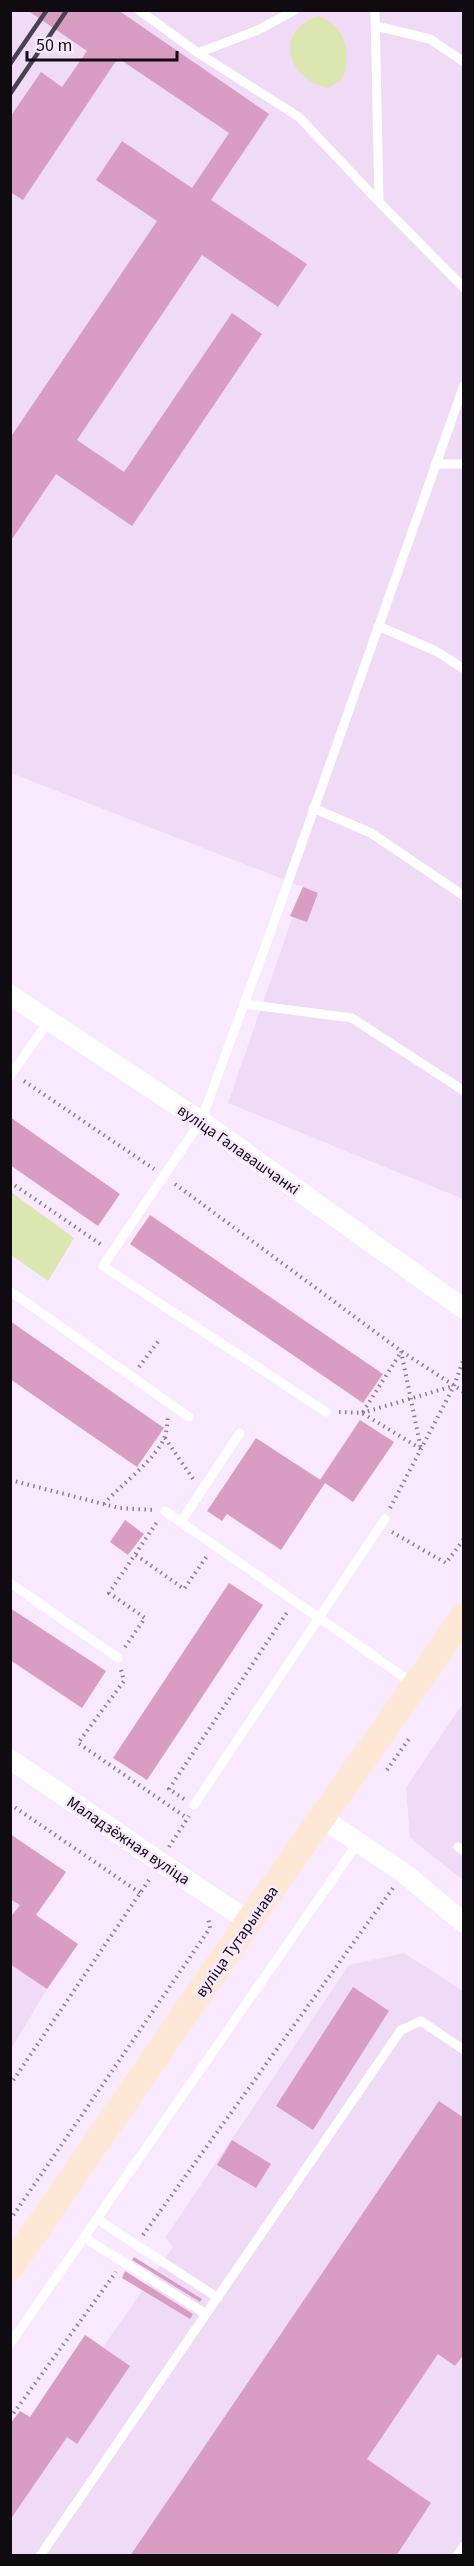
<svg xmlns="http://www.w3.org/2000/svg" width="474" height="2566" viewBox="0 0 474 2566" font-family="'Source Sans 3',sans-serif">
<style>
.built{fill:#f0dbf7}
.green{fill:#dce6b1}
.building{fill:#d99cc2}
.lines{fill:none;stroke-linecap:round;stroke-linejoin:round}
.path{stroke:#897e8d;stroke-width:4;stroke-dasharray:1.5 4.5;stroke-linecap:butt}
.lane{stroke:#fff;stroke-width:9}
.street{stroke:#fff;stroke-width:20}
.secondary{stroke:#fee7d5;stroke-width:27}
.rail{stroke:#4a424c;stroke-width:4.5}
.labels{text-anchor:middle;stroke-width:5;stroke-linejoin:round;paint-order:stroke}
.street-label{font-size:16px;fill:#100b11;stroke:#f9e9ff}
</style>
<rect width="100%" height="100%" fill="#f9e9ff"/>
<g class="built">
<polygon points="10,11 463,11 463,1199 228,1103 303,887 11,773"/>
<polygon points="463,1703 463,1880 410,1838 406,1788"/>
<polygon points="11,1834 66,1872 36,1915 78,1944 47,1989 11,2049"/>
<polygon points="404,1953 463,1991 463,2555 11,2556 11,2424 20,2411 30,2417 85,2335 103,2347 173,2247 165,2238 349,1965"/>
</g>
<g class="green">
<path d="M 318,16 C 345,24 353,56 342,80 L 328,88 C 287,79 273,32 318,16 Z"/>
<polygon points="11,1192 74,1238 48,1281 11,1255"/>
</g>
<g class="building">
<polygon points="27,10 118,10 269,114 211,200 307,264 278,307 202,255 77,440 124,472 232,313 262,334 132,526 56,474 10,542 10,438 157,221 96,180 122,141 192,188 229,133 118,58 23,200 10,192 10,117 41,72 62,87 87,51"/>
<polygon points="303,887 318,893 307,922 290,916"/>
<polygon points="10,1117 120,1194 98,1226 10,1165"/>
<polygon points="150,1215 383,1374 363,1403 130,1244"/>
<polygon points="10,1321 164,1428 137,1467 10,1379"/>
<polygon points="360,1420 394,1442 353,1502 325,1483 281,1550 227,1514 222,1521 207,1511 256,1438 322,1481 320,1480"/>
<polygon points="125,1520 144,1534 128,1555 110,1542"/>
<polygon points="229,1583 263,1605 147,1780 113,1758"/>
<polygon points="10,1608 106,1671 82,1708 10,1660"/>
<polygon points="10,1834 66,1872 36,1915 78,1944 47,1989 10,1964 10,1918 20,1905 10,1899"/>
<polygon points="353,1987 389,2011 313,2130 276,2106"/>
<polygon points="439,2101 464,2118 464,2354 455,2366 438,2354 367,2459 431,2503 396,2556 130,2556"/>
<polygon points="232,2140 271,2164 256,2188 217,2165"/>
<polygon points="134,2257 202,2299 200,2302 132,2260"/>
<polygon points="125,2271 193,2314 190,2319 122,2278"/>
<polygon points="85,2335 130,2366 77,2444 67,2437 10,2520 10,2424 20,2411 30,2417"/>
</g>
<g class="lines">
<g class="path">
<polyline points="24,1081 154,1169"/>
<polyline points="10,1182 103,1246"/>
<polyline points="175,1184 401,1351 464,1392"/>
<polyline points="401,1351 421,1449"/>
<polyline points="139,1367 160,1339"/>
<polyline points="339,1412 362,1413 421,1449"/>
<polyline points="363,1412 401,1352"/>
<polyline points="362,1413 453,1386"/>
<polyline points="165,1438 193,1479"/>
<polyline points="10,1480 119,1508 153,1510"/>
<path d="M 104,1504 C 120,1485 157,1459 165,1436 C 167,1431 167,1423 168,1417"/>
<polyline points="390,1508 454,1386 464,1358"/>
<polyline points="392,1532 446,1563 464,1539"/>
<polyline points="136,1555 184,1589 207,1556"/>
<polyline points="125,1647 145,1618 109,1593 157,1522"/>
<polyline points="121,1670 124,1681 78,1743 184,1816"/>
<polyline points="387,1770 411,1736"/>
<polyline points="184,1799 169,1789 288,1611"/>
<polyline points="10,1804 140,1893"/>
<polyline points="169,1847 189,1816"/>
<polyline points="10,2085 151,1877"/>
<polyline points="10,2220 210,1928 208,1917"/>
<polyline points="143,2235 393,1888"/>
<polyline points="10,2418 116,2272"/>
</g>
<g class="lane">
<polyline points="139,10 198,53 258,30 295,10"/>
<polyline points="375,10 379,202 464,288"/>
<polyline points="376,26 430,39 464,62"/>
<polyline points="198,53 299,117 379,202"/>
<polyline points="435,464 464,464"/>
<polyline points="378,626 436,651 464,669"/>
<polyline points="313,808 371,833 464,896"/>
<polyline points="244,1004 352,1018 464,1091"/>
<polyline points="10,1076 49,1021"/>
<polyline points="10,1291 189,1417"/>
<polyline points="326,1412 103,1266 201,1121 268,939 464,385"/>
<polyline points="165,1511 414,1684"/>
<polyline points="181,1522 240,1433"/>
<polyline points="10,1583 118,1658"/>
<polyline points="194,1805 385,1519"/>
<polyline points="458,1847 464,1851"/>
<polyline points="97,2219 218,2298"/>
<polyline points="85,2238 206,2314"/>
<polyline points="10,2344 359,1841"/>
<polyline points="40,2556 401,2030 421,2021 464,2050"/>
<polyline points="457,2556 464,2546"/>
</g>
<g class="street">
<polyline points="10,995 201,1121 464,1309"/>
<polyline points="10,1759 160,1862 249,1921"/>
<polyline points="322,1818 404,1873 464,1923"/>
</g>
<polyline class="secondary" points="10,2268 249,1921 464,1616"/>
<g class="rail">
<polyline points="10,64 47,10"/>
<polyline points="10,94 67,10"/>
</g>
</g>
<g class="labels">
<g class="street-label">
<text transform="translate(239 1149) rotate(35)" y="6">вуліца Галавашчанкі</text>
<text transform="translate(129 1840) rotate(34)" y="6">Маладзёжная вуліца</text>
<text transform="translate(236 1941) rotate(-55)" y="6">вуліца Тутарынава</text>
</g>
</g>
<rect width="474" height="2566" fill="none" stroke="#100b11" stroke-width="24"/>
<path d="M27 51v9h150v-9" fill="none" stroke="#100b11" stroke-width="3"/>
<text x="36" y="51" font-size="18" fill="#100b11" stroke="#f9e9ff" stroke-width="4.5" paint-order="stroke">50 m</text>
</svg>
